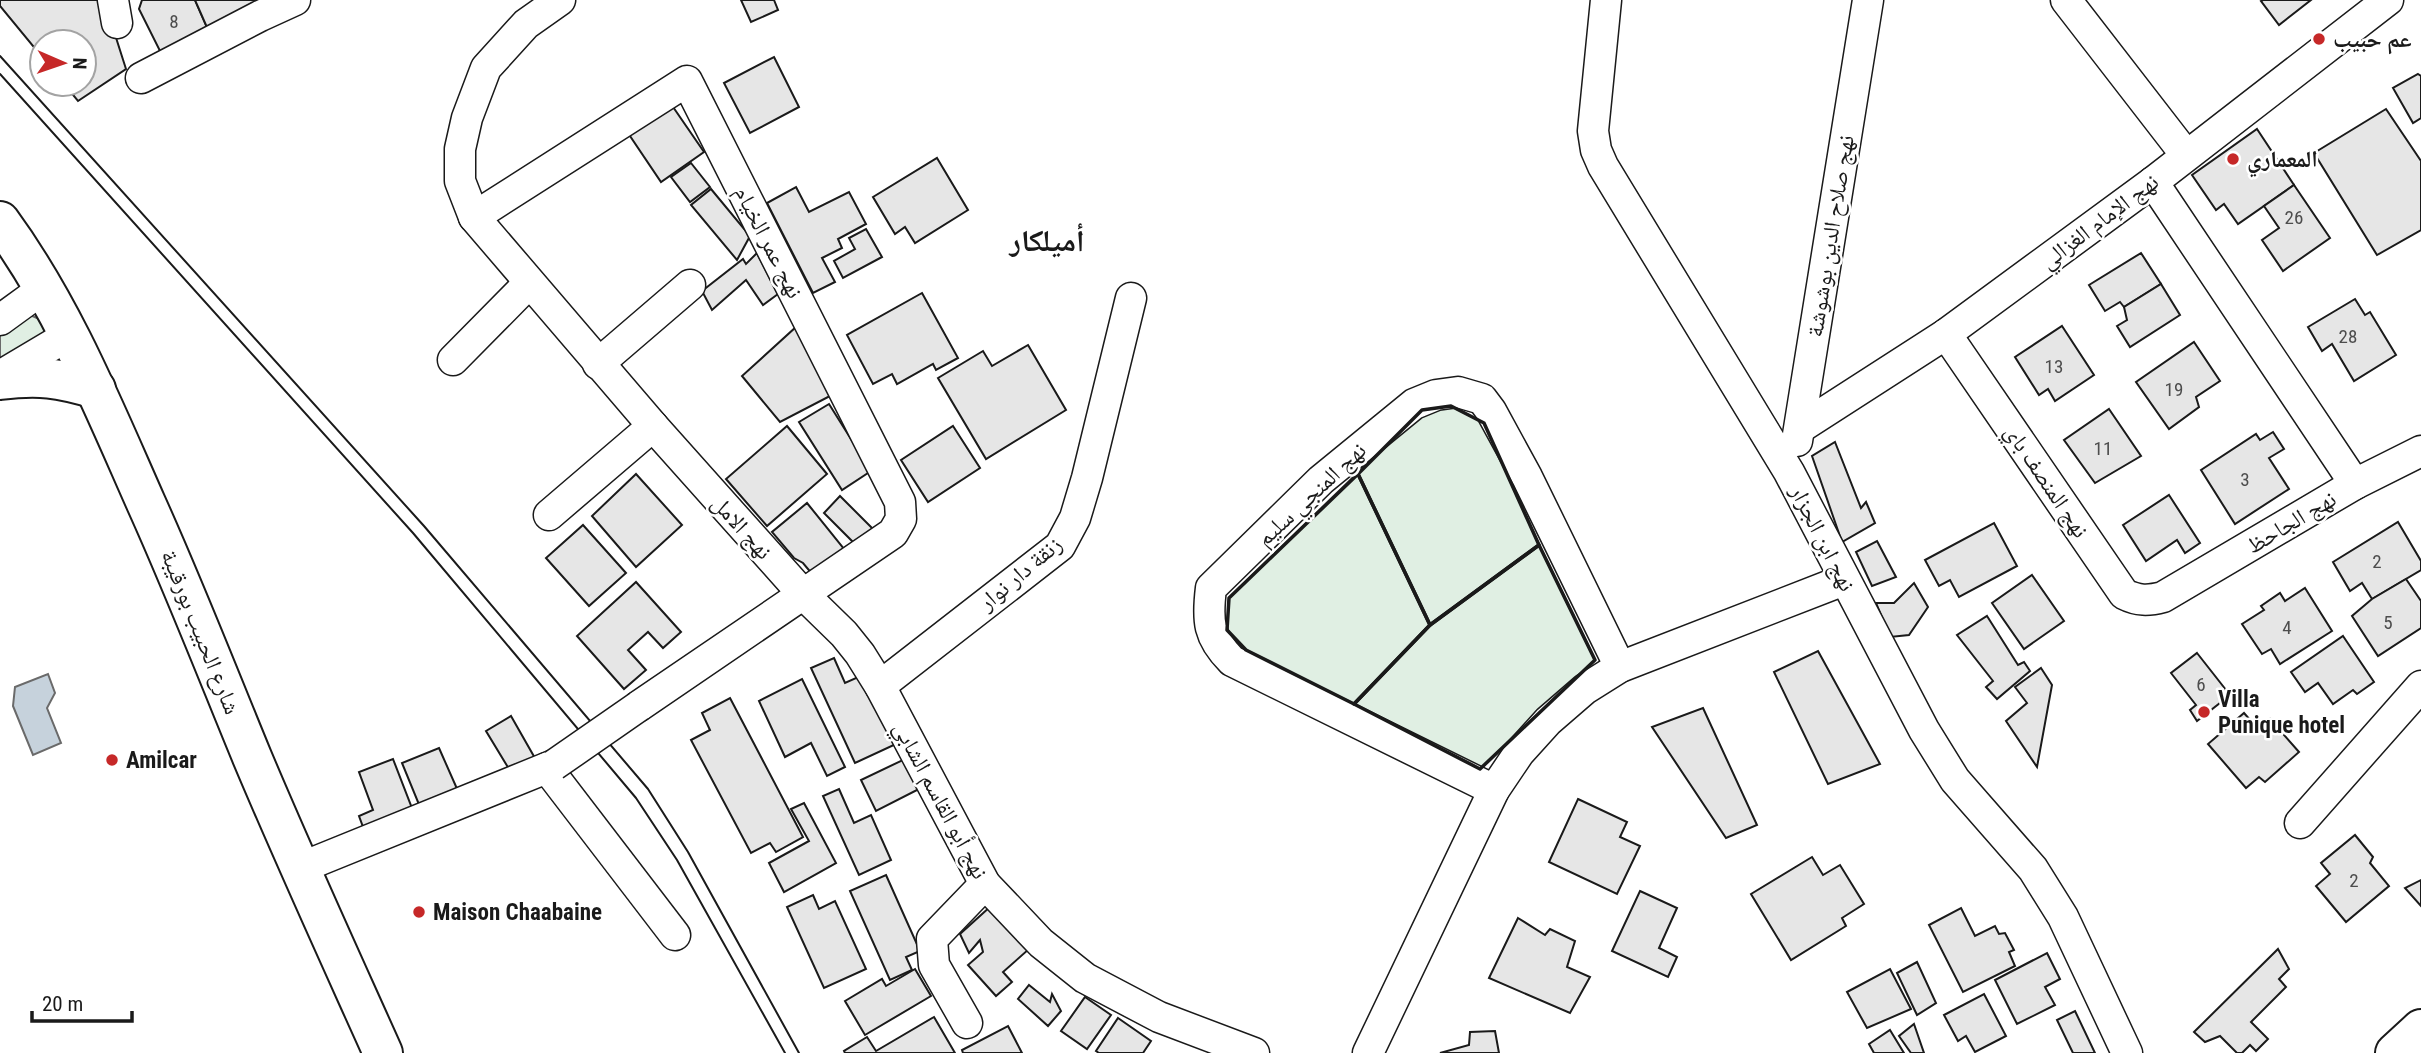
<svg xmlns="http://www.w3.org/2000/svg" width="2421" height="1053" viewBox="0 0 2421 1053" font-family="'Roboto Condensed','Noto Naskh Arabic',sans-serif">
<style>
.green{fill:#e0efe3;stroke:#6a6a6a;stroke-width:2}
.water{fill:#c6d2dc;stroke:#6a6a6a;stroke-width:2}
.building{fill:#e6e6e6;stroke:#1a1a1a;stroke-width:2}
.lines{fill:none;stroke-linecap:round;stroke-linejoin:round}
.street-casing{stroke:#1a1a1a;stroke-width:33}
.secondary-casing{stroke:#1a1a1a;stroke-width:42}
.street{stroke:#fff;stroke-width:30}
.secondary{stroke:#fff;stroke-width:38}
.tram{stroke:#1a1a1a;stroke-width:2}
.street-bridge-casing{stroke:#1a1a1a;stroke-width:33;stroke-linecap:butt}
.street-bridge{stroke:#fff;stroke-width:30}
.wall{stroke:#1a1a1a;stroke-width:3.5}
.poi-dot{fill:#c62828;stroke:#fff;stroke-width:2.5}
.labels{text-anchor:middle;stroke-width:5;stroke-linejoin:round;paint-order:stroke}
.number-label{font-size:19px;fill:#4d4d4d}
.poi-label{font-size:23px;font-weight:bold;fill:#1a1a1a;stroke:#fff;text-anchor:start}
.street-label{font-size:23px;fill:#1a1a1a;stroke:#fff}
.district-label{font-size:30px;font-weight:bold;fill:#1a1a1a;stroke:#fff}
</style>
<rect width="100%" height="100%" fill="#fff"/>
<g class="green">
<polygon points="30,315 44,321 44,337 0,366 0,330"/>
<polygon points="1451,406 1484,423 1539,545 1595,660 1480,769 1246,650 1227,630 1229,598 1422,410"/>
</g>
<polygon class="water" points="48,674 55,693 47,708 61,743 33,755 13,706 15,687"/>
<g class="building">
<polygon points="0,0 104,0 126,69 78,101 64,84 84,84 84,42 42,42 42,57 0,6"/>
<polygon points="142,0 195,0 209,32 163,57 139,9"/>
<polygon points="195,0 273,0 209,32"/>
<polygon points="741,0 774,0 778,10 751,22"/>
<polygon points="2263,0 2311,0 2279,25 2261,1"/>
<polygon points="774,57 799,107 750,133 724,83"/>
<polygon points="2418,74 2421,76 2421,118 2413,123 2393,88"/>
<polygon points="671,104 704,152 661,182 628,133"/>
<polygon points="2386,109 2421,161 2421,230 2377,255 2314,153"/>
<polygon points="2257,129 2294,185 2238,224 2224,204 2216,210 2192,175"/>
<polygon points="937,158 968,210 915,243 905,227 895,234 873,197"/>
<polygon points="691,163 710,187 690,202 671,177"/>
<polygon points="2294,185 2330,238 2283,271 2262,240 2279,228 2264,206"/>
<polygon points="796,187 809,212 849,192 866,224 838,239 842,248 822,258 835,282 813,293 767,203"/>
<polygon points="711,189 750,236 737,260 691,205"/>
<polygon points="866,229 882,257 843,278 834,261 855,249 849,238"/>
<polygon points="757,253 778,294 763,305 746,280 712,310 702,291 743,259 746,264"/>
<polygon points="2141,253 2161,284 2124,307 2120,302 2105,311 2089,285"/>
<polygon points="2161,284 2180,315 2130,347 2117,326 2127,320 2124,307"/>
<polygon points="922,293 958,358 936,370 933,364 897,384 892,374 873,384 847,335"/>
<polygon points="2355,299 2365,315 2370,312 2396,355 2354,381 2332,344 2322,351 2308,327"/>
<polygon points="2062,326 2094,375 2055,401 2048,389 2039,395 2015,357"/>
<polygon points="796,327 830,396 780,422 742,376"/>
<polygon points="2194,342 2220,381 2196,397 2199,407 2169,429 2136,382"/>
<polygon points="1028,345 1066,410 986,459 938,378 983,351 992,366"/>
<polygon points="829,404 871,471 842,490 799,422"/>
<polygon points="2109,409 2141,456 2095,483 2064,440"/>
<polygon points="787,426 827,474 767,526 726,479"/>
<polygon points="953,426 980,468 928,502 901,460"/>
<polygon points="2273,432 2284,449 2269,458 2289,489 2235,524 2201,470 2256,434 2260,440"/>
<polygon points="1835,442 1861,508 1866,502 1875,523 1842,542 1812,456"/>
<polygon points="636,474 682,525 636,567 592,516"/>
<polygon points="2169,495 2200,543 2185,553 2177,540 2146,561 2123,525"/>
<polygon points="840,496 873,529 856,545 824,513"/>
<polygon points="807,503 849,555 818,581 803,563 794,558 772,532"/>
<polygon points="2398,522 2421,561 2421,570 2372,599 2362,583 2350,591 2333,562"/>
<polygon points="1994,523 2017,566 1959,597 1950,580 1939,586 1925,560"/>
<polygon points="583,525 626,573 589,606 546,558"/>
<polygon points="1877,541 1896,577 1872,586 1856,552"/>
<polygon points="2032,575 2064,621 2024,649 1992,603"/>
<polygon points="2406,579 2421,601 2421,628 2378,656 2352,616 2372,599"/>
<polygon points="636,582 681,632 663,648 648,632 628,650 646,670 624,689 577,636"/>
<polygon points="1914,583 1928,607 1909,635 1890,637 1876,603 1894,603"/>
<polygon points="2305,588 2332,631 2280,664 2271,649 2262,654 2242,624 2264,610 2261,606 2280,593 2285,601"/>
<polygon points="1987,616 2018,665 2024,662 2030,671 1997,699 1986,687 1993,681 1957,635"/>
<polygon points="2343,636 2374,682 2357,694 2353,690 2333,704 2318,683 2305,692 2291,672"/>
<polygon points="1818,651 1880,764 1828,784 1774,672"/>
<polygon points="2197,653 2230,695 2197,721 2190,710 2196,705 2171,673"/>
<polygon points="834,658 845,683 865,674 896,744 855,763 811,668"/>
<polygon points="2041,668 2052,685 2037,767 2006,721 2027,703 2015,687"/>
<polygon points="802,679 845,767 827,776 811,743 785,757 759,701"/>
<polygon points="730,698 803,837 776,852 770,843 751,853 691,740 710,730 702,713"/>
<polygon points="1703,708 1757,825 1726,838 1652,727"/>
<polygon points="2244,713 2258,729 2270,719 2299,752 2265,782 2259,777 2246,788 2208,744"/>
<polygon points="511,716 536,760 512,774 486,731"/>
<polygon points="439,748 458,791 420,807 402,763"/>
<polygon points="393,759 415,816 366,835 359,816 373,810 359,772"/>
<polygon points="905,759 919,789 876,811 861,780"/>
<polygon points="839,789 854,823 871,815 891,860 859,875 823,796"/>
<polygon points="1578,799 1627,822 1620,837 1640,846 1617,894 1549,862"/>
<polygon points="804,803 836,863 784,892 769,863 809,841 791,809"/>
<polygon points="2355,835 2373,857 2370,863 2389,886 2346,922 2316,886 2330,874 2321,863"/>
<polygon points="1812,857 1823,875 1840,865 1864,904 1842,918 1846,926 1791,960 1751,894"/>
<polygon points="886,875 920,951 906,957 912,970 890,980 850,891"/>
<polygon points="2421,880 2421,906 2405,888"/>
<polygon points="1640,891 1677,908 1659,948 1677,957 1668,977 1612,951"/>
<polygon points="813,895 819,909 835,901 866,969 824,988 787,907"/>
<polygon points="991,906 1029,949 1003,972 1012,982 996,996 968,965 983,952 980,940 969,953 960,934"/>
<polygon points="1961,908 1975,936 1995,926 1999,934 2005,933 2014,950 2009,952 2015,966 1963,992 1929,925"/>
<polygon points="1518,918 1545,935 1550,929 1575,941 1567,967 1590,977 1570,1013 1489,978"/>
<polygon points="2278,949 2289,969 2279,979 2286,987 2251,1022 2268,1039 2256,1051 2250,1045 2242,1053 2237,1053 2220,1036 2205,1042 2194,1032"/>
<polygon points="2047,953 2060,979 2045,987 2055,1005 2017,1024 1995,980"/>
<polygon points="1917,962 1936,1003 1917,1015 1897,973"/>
<polygon points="915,969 931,996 865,1035 845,1001 882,979 886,986"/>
<polygon points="1890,969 1911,1009 1867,1028 1847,992"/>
<polygon points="1029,985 1050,1002 1052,994 1061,1011 1048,1026 1018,999"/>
<polygon points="1984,994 2006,1036 1975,1052 1966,1036 1958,1041 1944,1015"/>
<polygon points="1085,997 1111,1015 1087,1049 1061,1031"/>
<polygon points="2075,1011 2095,1053 2073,1053 2057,1020"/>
<polygon points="934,1017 955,1053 845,1053 844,1051 867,1037 876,1051"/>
<polygon points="1118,1018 1151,1041 1143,1053 1099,1053 1096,1051"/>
<polygon points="1914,1024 1924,1053 1911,1053 1899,1036"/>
<polygon points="1008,1026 1022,1053 963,1053 962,1050"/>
<polygon points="1890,1030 1904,1053 1874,1053 1869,1044"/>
<polygon points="1495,1031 1499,1053 1440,1053 1469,1045 1470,1032"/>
</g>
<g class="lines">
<g class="street-casing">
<g id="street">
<polyline points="113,0 117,23"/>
<polyline points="560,0 526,24 486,68 467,118 460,149 460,181 474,217 653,426 803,594 844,634 860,654 880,686 985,884 1041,943 1085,978 1159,1017 1254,1053"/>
<polyline points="1606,0 1593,131 1596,150 1603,166 1789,472 1924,730 1955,780 2033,869 2063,917 2127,1053"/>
<polyline points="2066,0 2186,155"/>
<polyline points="141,78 260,16 295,0"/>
<polyline points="2153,182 2355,484"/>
<polyline points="474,217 687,81 900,502 901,519 893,533 639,706"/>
<polyline points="0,320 44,288"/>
<path d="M 1946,334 L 2124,594 C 2138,601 2148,601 2163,597 L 2355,484 L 2421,451"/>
<polyline points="453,360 529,283"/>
<polyline points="598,364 690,285"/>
<polyline points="0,376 69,335"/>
<polyline points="1800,428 1946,334 2153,182 2388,0"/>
<polyline points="1797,441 1868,0"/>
<polyline points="549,515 653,426"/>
<polyline points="880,686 1060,546 1075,518 1087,478 1131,298"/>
<polyline points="547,768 675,935"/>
<path d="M 1494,790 L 1232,661 C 1208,637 1207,621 1211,588 L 1321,480 L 1414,404 L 1436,395 L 1458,392 L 1482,399 L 1491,411 L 1527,477 L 1620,667"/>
<polyline points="2300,823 2421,686"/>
<polyline points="300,868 554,765"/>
<polyline points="967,1023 934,965 932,939 985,884"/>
<polyline points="1368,1053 1494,790 1519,753 1548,721 1585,689 1620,667 1844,580"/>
</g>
</g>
<g class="secondary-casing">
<g id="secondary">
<path d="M 0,221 C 63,307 103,406 146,503 C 184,587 217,672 252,757 C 294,857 339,955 383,1053"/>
<path d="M 0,380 C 39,375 59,378 96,389"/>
<polyline points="2395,1053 2421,1029"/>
</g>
</g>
<use href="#street" class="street"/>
<use href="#secondary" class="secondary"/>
<g class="tram">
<polyline points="0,56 424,526 648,789 688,852 799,1053"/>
<polyline points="0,74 413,533 636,798 677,860 785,1053"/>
</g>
<g class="street-bridge-casing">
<polyline id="street-bridge" points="554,765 639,706"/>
</g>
<use href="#street-bridge" class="street-bridge"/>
<g class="wall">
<polygon points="1451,406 1484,423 1539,545 1430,625 1358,474 1422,410"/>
<polygon points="1358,474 1430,625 1354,704 1246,650 1227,630 1229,598"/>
<polygon points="1539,545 1595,660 1480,769 1354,704 1430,625"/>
</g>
</g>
<g class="poi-dot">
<circle cx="2319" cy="39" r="7"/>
<circle cx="2233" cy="159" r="7"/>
<circle cx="2204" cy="712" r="7"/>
<circle cx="112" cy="760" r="7"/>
<circle cx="419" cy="912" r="7"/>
</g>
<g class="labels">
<g class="number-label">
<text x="174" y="28">8</text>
<text x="2294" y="224">26</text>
<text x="2348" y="343">28</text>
<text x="2054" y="373">13</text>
<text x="2174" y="396">19</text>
<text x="2103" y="455">11</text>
<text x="2245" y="486">3</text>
<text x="2377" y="568">2</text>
<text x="2388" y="629">5</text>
<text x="2287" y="634">4</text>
<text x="2201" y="691">6</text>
<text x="2354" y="887">2</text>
</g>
<g class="poi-label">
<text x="2333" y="47">عم حبيب</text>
<text x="2247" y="167">المعماري</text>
<text x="2218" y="707">Villa<tspan x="2218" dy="26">Punique hotel</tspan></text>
<text x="126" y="768">Amilcar</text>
<text x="433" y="920">Maison Chaabaine</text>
</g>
<g class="street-label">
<text transform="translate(2099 221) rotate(-37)" y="8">نهج الإمام الغزالي</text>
<text transform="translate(1830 236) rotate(-81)" y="8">نهج صلاح الدين بوشوشة</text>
<text transform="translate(769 242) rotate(63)" y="8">نهج عمر الخيام</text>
<text transform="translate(2047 481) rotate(56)" y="8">نهج المنصف باي</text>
<text transform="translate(1311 494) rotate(-43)" y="8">نهج المنجي سليم</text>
<text transform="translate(2291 522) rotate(-31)" y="8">نهج الجاحظ</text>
<text transform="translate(742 527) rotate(48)" y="8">نهج الامل</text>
<text transform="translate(1823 538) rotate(63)" y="8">نهج ابن الجزار</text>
<text transform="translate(1020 573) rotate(-40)" y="8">زنقة دار نوار</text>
<text transform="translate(201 632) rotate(68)" y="8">شارع الحبيب بورقيبة</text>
<text transform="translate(941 800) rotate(62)" y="8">نهج أبو القاسم الشابي</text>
</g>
<g class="district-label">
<text x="1047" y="251">أميلكار</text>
</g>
</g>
<g transform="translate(63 63) rotate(92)"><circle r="33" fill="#ffffff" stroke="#a3a3a3" stroke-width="2"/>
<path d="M0-5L12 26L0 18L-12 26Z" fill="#c62828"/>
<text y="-10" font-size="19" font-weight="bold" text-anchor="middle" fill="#1a1a1a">N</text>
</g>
<path d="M32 1011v10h100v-10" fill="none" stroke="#1a1a1a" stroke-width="3.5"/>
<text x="42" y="1011" font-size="21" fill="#1a1a1a" stroke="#ffffff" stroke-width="5" paint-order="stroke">20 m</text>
</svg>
